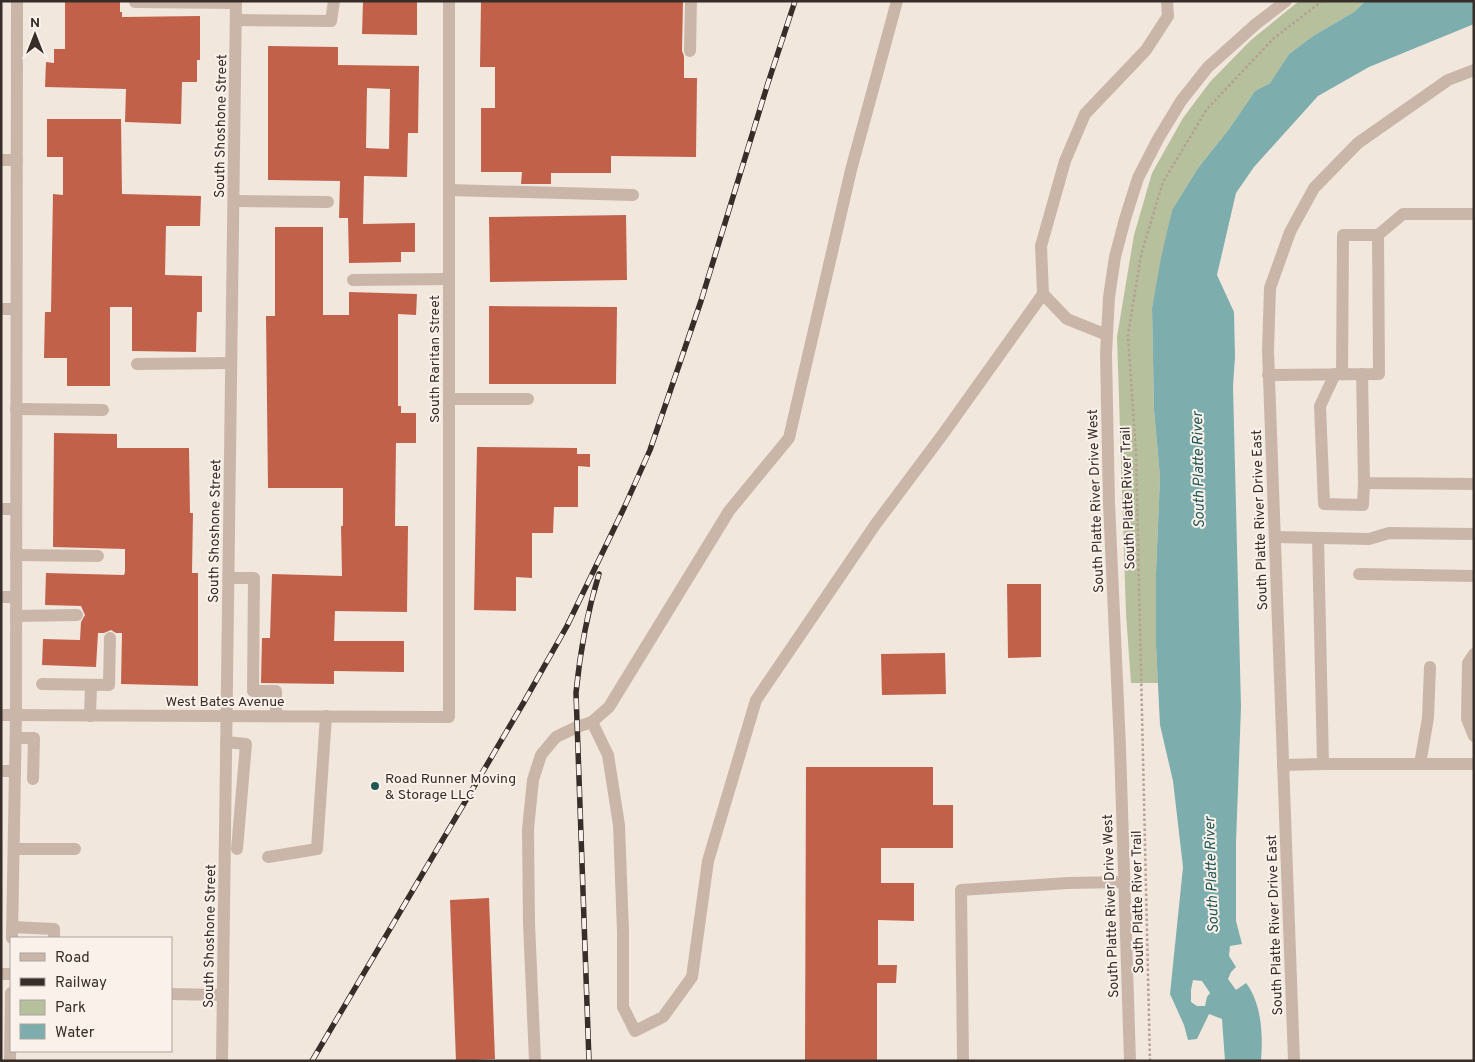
<svg xmlns="http://www.w3.org/2000/svg" width="1475" height="1062" viewBox="0 0 1475 1062" font-family="Overpass,sans-serif">
<style>
.green{fill:#b7c09d}
.water{fill:#7daead;fill-rule:evenodd}
.building{fill:#c2614a;fill-rule:evenodd}
.lines{fill:none;stroke-linecap:round;stroke-linejoin:round}
.path{stroke:#b5a093;stroke-width:2.5;stroke-dasharray:2.5 2.5;stroke-linecap:butt}
.minor{stroke:#cab6a9;stroke-width:12}
.rail-casing{stroke:#372d29;stroke-width:5.5}
.rail{stroke:#f9f1ea;stroke-width:4;stroke-dasharray:11;stroke-linecap:butt}
.poi-dot{fill:#1f5757;stroke:#f9f1ea;stroke-width:2}
.labels{text-anchor:middle;stroke-width:4;stroke-linejoin:round;paint-order:stroke}
.street-label{font-size:14px;fill:#372d29;stroke:#f9f1ea}
.poi-label{font-size:14px;fill:#372d29;stroke:#f9f1ea;text-anchor:start}
.water-label{font-size:15px;font-style:italic;fill:#1f5757;stroke:#f9f1ea}
</style>
<rect width="100%" height="100%" fill="#f2e7dd"/>
<polygon class="green" points="1299,1 1365,1 1354,12 1313,36 1289,54 1270,83 1255,91 1229,129 1198,168 1172,210 1152,308 1154,410 1160,477 1156,572 1156,646 1158,683 1131,683 1126,614 1117,337 1134,235 1152,173 1183,118 1210,82 1251,40"/>
<path class="water" d="M 1365,1 L 1474,1 L 1474,24 L 1369,67 L 1318,96 L 1254,167 L 1236,193 L 1217,275 L 1234,312 L 1235,357 L 1233,386 L 1241,707 L 1236,843 L 1236,921 L 1242,944 L 1230,946 L 1229,956 L 1236,967 L 1231,972 L 1228,979 L 1236,990 L 1246,983 C 1262,1004 1263,1035 1261,1061 L 1225,1061 L 1222,1019 L 1209,1014 L 1197,1039 L 1188,1040 L 1184,1025 L 1170,994 L 1183,867 L 1173,781 L 1160,725 L 1156,646 L 1156,572 L 1160,477 L 1154,410 L 1152,308 L 1161,258 L 1172,210 L 1198,168 L 1229,129 L 1255,91 L 1270,83 L 1289,54 L 1313,36 L 1354,12 ZM 1193,980 L 1202,981 L 1210,993 L 1207,997 L 1205,1006 L 1197,1006 L 1191,1002 L 1191,990 Z"/>
<g class="building">
<polygon points="65,1 120,1 120,12 122,12 122,17 200,16 200,60 197,60 197,82 182,82 181,124 125,122 126,89 45,87 46,62 54,63 54,49 65,49"/>
<polygon points="363,1 417,1 417,35 362,34"/>
<polygon points="481,1 683,1 682,51 684,56 684,78 697,78 696,157 611,156 611,173 551,173 551,184 521,184 522,172 481,172 481,108 495,108 495,67 480,67"/>
<path d="M 268,46 L 338,47 L 338,65 L 419,66 L 418,133 L 408,133 L 407,177 L 364,176 L 363,224 L 415,223 L 415,252 L 401,252 L 401,262 L 349,263 L 348,218 L 339,218 L 340,181 L 268,180 ZM 367,88 L 390,89 L 389,149 L 366,148 Z"/>
<polygon points="47,119 121,119 122,194 201,196 200,226 166,226 165,275 202,276 202,312 197,312 196,352 132,351 132,307 110,307 110,386 67,386 67,358 44,358 45,312 51,312 53,194 63,195 63,157 47,157"/>
<polygon points="626,215 627,280 490,282 489,217"/>
<polygon points="275,227 323,227 323,315 349,315 349,292 417,294 416,315 398,314 398,406 401,406 401,413 416,413 416,443 396,443 395,526 408,526 407,612 335,611 334,641 404,641 404,672 334,671 334,684 261,683 262,638 270,638 272,574 342,576 341,526 343,526 343,488 268,488 266,316 275,316"/>
<polygon points="489,306 617,307 616,384 489,384"/>
<polygon points="54,433 117,434 117,448 189,448 190,513 193,513 192,573 198,573 198,686 121,684 122,633 116,633 111,630 104,633 98,633 96,667 42,665 43,639 80,640 81,622 85,615 81,606 45,605 46,573 124,575 125,572 125,549 53,547"/>
<polygon points="477,447 577,448 577,454 590,454 590,467 578,466 578,507 554,507 553,533 532,533 532,578 516,577 516,611 474,610"/>
<polygon points="1007,584 1041,584 1041,657 1008,658"/>
<polygon points="945,653 946,694 882,695 881,654"/>
<polygon points="806,767 933,767 933,805 953,805 953,848 881,848 881,883 914,883 914,921 878,920 878,965 897,965 896,983 877,983 877,1061 805,1061"/>
<polygon points="489,898 495,1059 456,1061 450,900"/>
</g>
<g class="lines">
<polyline class="path" points="1150,1061 1136,454 1128,335 1141,255 1163,182 1207,109 1273,39 1322,1"/>
<g class="minor">
<polyline points="135,2 236,3"/>
<polyline points="236,20 331,21 334,1"/>
<polyline points="690,51 691,1"/>
<polyline points="1,160 17,160"/>
<polyline points="449,190 633,195"/>
<polyline points="234,201 328,202"/>
<polyline points="353,280 449,279"/>
<polyline points="1,309 16,309"/>
<polyline points="1107,335 1067,319 1043,294 1041,246 1065,161 1085,114 1146,50 1168,16 1167,1"/>
<polyline points="137,364 231,363"/>
<polyline points="1335,374 1320,406 1324,504 1363,505 1364,483"/>
<polyline points="1342,374 1343,235 1378,235"/>
<polyline points="1362,374 1364,483 1474,484"/>
<polyline points="1268,375 1379,374 1378,235 1403,214 1474,214"/>
<polyline points="449,399 528,399"/>
<polyline points="16,409 103,410"/>
<polyline points="1,509 16,509"/>
<polyline points="1275,537 1369,539 1389,533 1474,534"/>
<polyline points="16,555 98,556"/>
<polyline points="1359,574 1474,576"/>
<polyline points="229,578 254,578 253,691 276,691 276,716"/>
<polyline points="1,597 16,597"/>
<polyline points="16,616 77,615"/>
<polyline points="1474,654 1468,663 1467,719 1474,736"/>
<polyline points="42,684 109,685 110,638"/>
<polyline points="1,715 449,717 449,1"/>
<polyline points="90,716 91,685"/>
<polyline points="592,722 608,755 619,825 623,932 623,1007 635,1031 663,1017 692,977 708,861 756,700 875,525 943,434 1043,294"/>
<polyline points="16,738 34,738 33,779"/>
<polyline points="226,742 246,744 237,849"/>
<polyline points="1323,764 1420,764 1428,718 1430,667"/>
<polyline points="1420,764 1474,764"/>
<polyline points="1283,765 1323,764 1318,538"/>
<polyline points="1,771 15,771"/>
<polyline points="14,849 75,849"/>
<polyline points="268,857 317,849 326,716"/>
<polyline points="12,927 54,929 54,938"/>
<polyline points="12,938 16,715 17,1"/>
<polyline points="1,974 11,974"/>
<polyline points="171,994 223,995"/>
<polyline points="10,1061 11,993"/>
<polyline points="222,1061 236,1"/>
<polyline points="535,1061 529,923 528,829 533,780 541,755 556,737 577,727 592,722 609,707 729,511 789,438 851,170 897,1"/>
<polyline points="963,1061 961,890 1068,883 1125,882"/>
<polyline points="1130,1061 1120,747 1109,503 1106,354 1109,297 1115,257 1125,219 1138,178 1158,139 1181,101 1208,67 1256,24 1286,1"/>
<polyline points="1294,1061 1268,351 1270,288 1290,232 1314,188 1358,143 1448,80 1474,70"/>
</g>
<g class="rail-casing">
<g id="rail">
<polyline points="312,1061 524,702 567,626 624,508 650,450 701,301 768,83 795,1"/>
<path d="M 589,1061 L 576,693 C 580,652 587,613 599,574"/>
</g>
</g>
<use href="#rail" class="rail"/>
</g>
<circle class="poi-dot" cx="375" cy="786" r="5"/>
<g class="labels">
<g class="street-label">
<text transform="translate(220 126) rotate(-89)" y="5">South Shoshone Street</text>
<text transform="translate(434 359) rotate(-90)" y="5">South Raritan Street</text>
<text transform="translate(1127 498) rotate(-92)" y="5">South Platte River Trail</text>
<text transform="translate(1095 501) rotate(-92)" y="5">South Platte River Drive West</text>
<text transform="translate(1259 520) rotate(-92)" y="5">South Platte River Drive East</text>
<text transform="translate(214 531) rotate(-89)" y="5">South Shoshone Street</text>
<text x="225" y="706">West Bates Avenue</text>
<text transform="translate(1137 902) rotate(-91)" y="5">South Platte River Trail</text>
<text transform="translate(1110 906) rotate(-92)" y="5">South Platte River Drive West</text>
<text transform="translate(1274 925) rotate(-92)" y="5">South Platte River Drive East</text>
<text transform="translate(209 936) rotate(-89)" y="5">South Shoshone Street</text>
</g>
<g class="poi-label">
<text x="385" y="783">Road Runner Moving<tspan x="385" dy="16">&amp; Storage LLC</tspan></text>
</g>
<g class="water-label">
<text transform="translate(1198 470) rotate(-91)" y="5">South Platte River</text>
<text transform="translate(1211 875) rotate(-92)" y="5">South Platte River</text>
</g>
</g>
<rect width="1475" height="1062" fill="none" stroke="#372d29" stroke-width="5"/>
<rect x="10" y="937" width="162" height="115" fill="#f9f1ea" stroke="#aba39d"/>
<rect x="20" y="953" width="25" height="8" fill="#cab6a9" stroke="#aba39d"/>
<text x="55" y="962" font-size="15" fill="#372d29">Road</text>
<rect x="20" y="978" width="25" height="8" fill="#372d29" stroke="#aba39d"/>
<text x="55" y="987" font-size="15" fill="#372d29">Railway</text>
<rect x="20" y="1000" width="25" height="15" fill="#b7c09d" stroke="#aba39d"/>
<text x="55" y="1012" font-size="15" fill="#372d29">Park</text>
<rect x="20" y="1024" width="25" height="15" fill="#7daead" stroke="#aba39d"/>
<text x="55" y="1037" font-size="15" fill="#372d29">Water</text>
<g transform="translate(35 35)" stroke="#f9f1ea" stroke-width="4" paint-order="stroke">
<path d="M0-4L9 19L0 12L-9 19Z" fill="#372d29"/>
<text y="-8" font-size="14" font-weight="bold" text-anchor="middle" fill="#372d29">N</text>
</g>
</svg>
